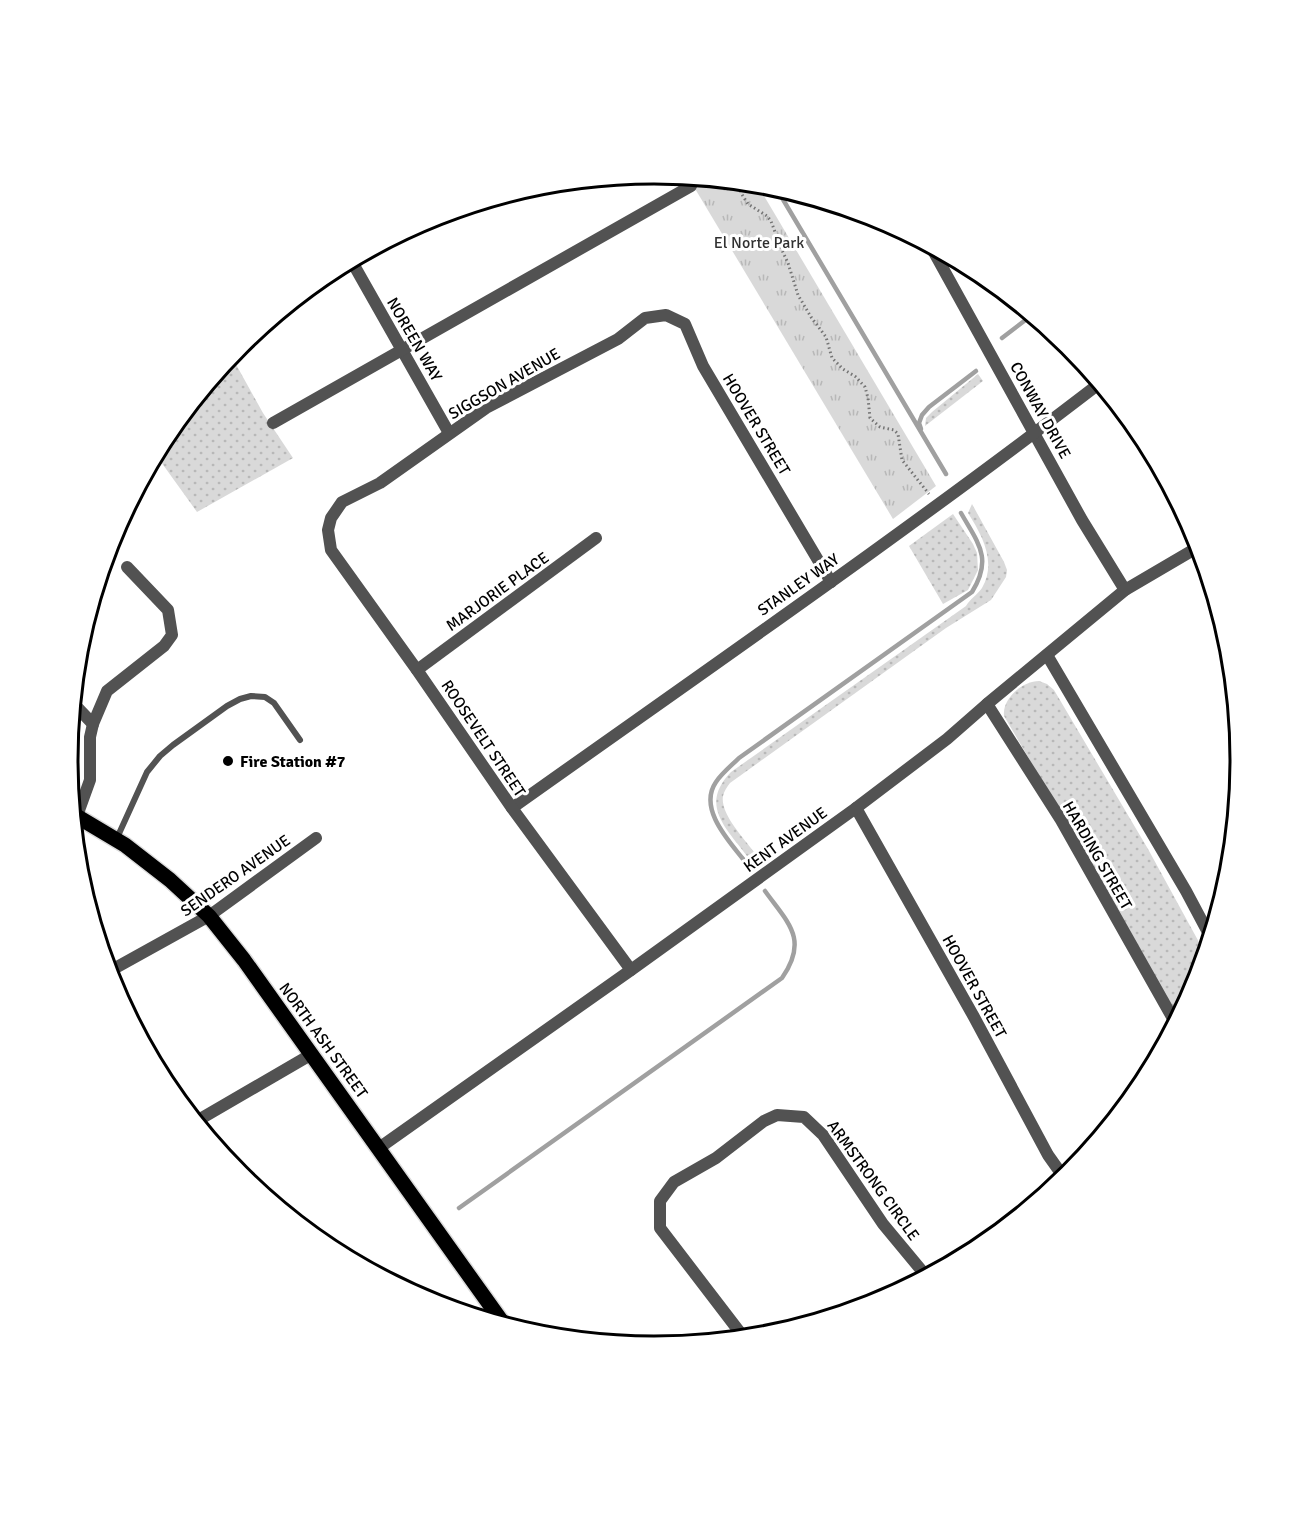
<svg xmlns="http://www.w3.org/2000/svg" width="1309" height="1521" viewBox="0 0 1309 1521" font-family="Signika,sans-serif">
<style>
.grass{fill:url(#grass-dots)}
.park{fill:url(#park-tufts)}
.lines{fill:none;stroke-linecap:round;stroke-linejoin:round}
.stream{stroke:#a0a0a0;stroke-width:4.5}
.primary-casing{stroke:#dbdbdb;stroke-width:18}
.path{stroke:#747474;stroke-width:3;stroke-dasharray:1.5 3;stroke-linecap:butt}
.service{stroke:#525252;stroke-width:6}
.minor{stroke:#525252;stroke-width:12}
.primary{stroke:#000;stroke-width:15}
.poi-dot{fill:#000;stroke:#fff;stroke-width:2}
.labels{text-anchor:middle;stroke-width:6;stroke-linejoin:round;paint-order:stroke}
.park-label{font-size:16px;fill:#303030;stroke:#fff}
.street-label{font-size:16px;fill:#000;stroke:#fff}
.poi-label{font-size:16px;font-weight:bold;fill:#000;stroke:#fff;text-anchor:start}
.rim{fill:none;stroke:#000;stroke-width:3}
</style>
<defs>
<pattern id="grass-dots" width="8" height="8" patternUnits="userSpaceOnUse" patternTransform="scale(1.5)"><rect width="8" height="8" fill="#d9d9d9"/><path d="M2 2h.1M6 6h.1" fill="none" stroke="#b8b8b8" stroke-width="1.8" stroke-linecap="round"/></pattern>
<pattern id="park-tufts" width="24" height="20" patternUnits="userSpaceOnUse" patternTransform="scale(1.5)"><rect width="24" height="20" fill="#d9d9d9"/><path d="M3 7l-1-3M5 7V3M7 7l1-3M15 17l-1-3M17 17v-4M19 17l1-3" fill="none" stroke="#b8b8b8"/></pattern>
</defs>
<rect width="100%" height="100%" fill="#fff"/>
<g class="grass">
<polygon points="233,359 263,413 293,458 197,512 156,455 167,434 224,364"/>
<polygon points="978,374 983,381 925,426 926,418 932,412"/>
<path d="M 972,504 L 1004,562 L 1007,570 L 1006,577 L 991,600 L 946,628 L 730,783 C 727,787 724,791 723,796 C 720,814 744,838 754,852 L 747,856 C 726,828 699,805 731,772 L 966,606 C 970,599 977,595 982,588 C 997,562 982,535 968,513 Z"/>
<polygon points="953,514 973,544 977,553 978,570 968,590 943,604 909,546"/>
<path d="M 1039,681 L 1047,684 L 1054,690 L 1148,849 L 1206,955 L 1197,985 L 1177,1022 L 1101,881 L 1004,716 C 1002,699 1022,681 1039,681 Z"/>
</g>
<polygon class="park" points="688,177 757,184 936,486 893,519"/>
<g class="lines">
<g class="stream">
<polyline points="775,186 946,474"/>
<polyline points="1002,338 1032,315"/>
<polyline points="921,429 919,423 922,415 929,407 976,371"/>
<path d="M 743,859 C 728,840 698,808 716,782 C 722,773 731,766 739,758 L 972,592 C 993,558 978,543 961,513"/>
<path d="M 459,1208 L 782,978 C 809,939 788,923 765,891"/>
</g>
<g class="primary-casing">
<polyline id="primary" points="73,814 125,845 170,880 209,916 244,960 505,1326"/>
</g>
<polyline class="path" points="738,182 741,193 748,204 767,216 771,221 780,246 788,263 798,295 811,317 826,337 832,358 843,369 856,377 865,387 868,398 870,418 880,427 894,430 898,434 902,460 929,494"/>
<polyline class="service" points="117,838 147,772 160,756 173,745 227,706 240,699 251,696 265,697 274,703 300,740"/>
<g class="minor">
<polyline points="930,245 1082,520 1125,590"/>
<polyline points="351,260 449,433"/>
<polyline points="942,265 952,257"/>
<polyline points="273,423 691,186"/>
<polyline points="1047,655 1186,891 1211,938"/>
<polyline points="417,670 596,538"/>
<polyline points="73,703 93,724"/>
<polyline points="987,704 1061,820 1176,1024"/>
<path d="M 512,808 C 709,668 909,530 1100,383"/>
<polyline points="856,808 974,1017 1048,1155 1065,1179"/>
<polyline points="77,816 90,780 90,737 93,724 107,691 164,646 172,635 168,610 127,567"/>
<polyline points="631,970 512,808 417,670 331,550 328,530 331,518 342,502 380,483 486,408 618,339 645,318 666,315 685,324 703,366 831,582"/>
<polyline points="108,972 209,916 316,838"/>
<polyline points="195,1122 312,1054"/>
<polyline points="379,1148 631,970 856,808 947,739 987,704 1125,590 1200,546"/>
<polyline points="745,1339 660,1228 660,1201 674,1182 716,1158 764,1121 777,1115 804,1117 823,1135 883,1224 927,1277"/>
</g>
<use href="#primary" class="primary"/>
</g>
<circle class="poi-dot" cx="228" cy="761" r="6"/>
<g class="labels">
<g class="park-label">
<text x="759" y="248">El Norte Park</text>
</g>
<g class="street-label">
<text transform="translate(415 339) rotate(60)" y="6">NOREEN WAY</text>
<text transform="translate(504 383) rotate(-30)" y="6">SIGGSON AVENUE</text>
<text transform="translate(1041 410) rotate(61)" y="6">CONWAY DRIVE</text>
<text transform="translate(757 424) rotate(59)" y="6">HOOVER STREET</text>
<text transform="translate(798 584) rotate(-35)" y="6">STANLEY WAY</text>
<text transform="translate(497 591) rotate(-36)" y="6">MARJORIE PLACE</text>
<text transform="translate(484 738) rotate(56)" y="6">ROOSEVELT STREET</text>
<text transform="translate(785 839) rotate(-36)" y="6">KENT AVENUE</text>
<text transform="translate(1098 855) rotate(60)" y="6">HARDING STREET</text>
<text transform="translate(235 875) rotate(-35)" y="6">SENDERO AVENUE</text>
<text transform="translate(975 986) rotate(61)" y="6">HOOVER STREET</text>
<text transform="translate(324 1040) rotate(54)" y="6">NORTH ASH STREET</text>
<text transform="translate(874 1180) rotate(54)" y="6">ARMSTRONG CIRCLE</text>
</g>
<g class="poi-label">
<text x="240" y="767">Fire Station #7</text>
</g>
</g>
<path d="M0 0H1309V1521H0ZM78 760a576 576 0 1 1 1152 0a576 576 0 1 1-1152 0Z" fill="#fff" fill-rule="evenodd"/>
<path class="rim" d="M78 760a576 576 0 1 1 1152 0a576 576 0 1 1-1152 0Z"/>
</svg>
